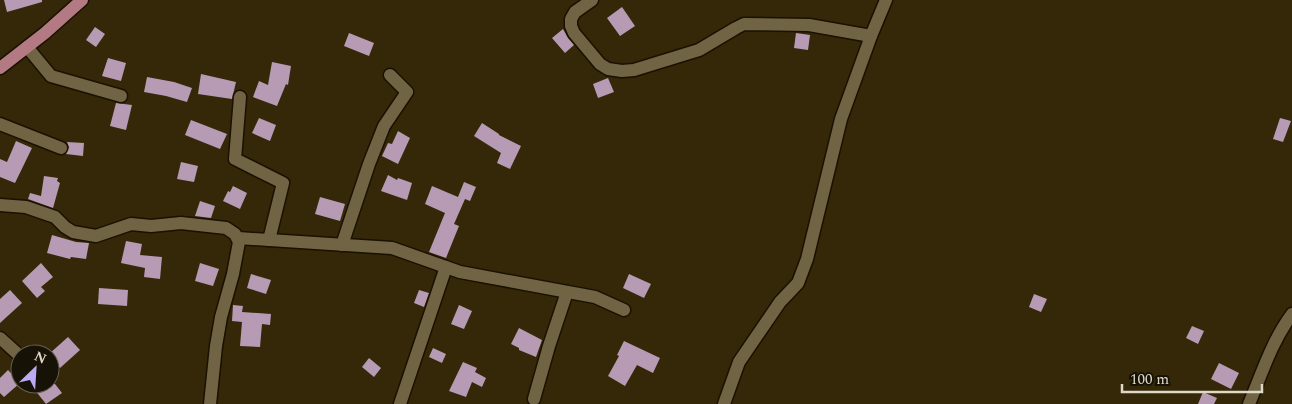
<svg xmlns="http://www.w3.org/2000/svg" width="1292" height="404" viewBox="0 0 1292 404" font-family="Spectral,serif">
<style>
.building{fill:#b79bb4}
.lines{fill:none;stroke-linecap:round;stroke-linejoin:round}
.minor-casing{stroke:#1a1100;stroke-width:15}
.major-casing{stroke:#1a1100;stroke-width:15}
.minor{stroke:#716445;stroke-width:12}
.major{stroke:#b47a83;stroke-width:12}
</style>
<rect width="100%" height="100%" fill="#342809"/>
<g class="building">
<polygon points="4,0 42,0 42,2 7,12"/>
<polygon points="622,7 635,26 620,36 607,18"/>
<polygon points="95,27 105,34 96,47 86,40"/>
<polygon points="563,29 568,38 574,45 565,53 552,38"/>
<polygon points="349,33 374,43 369,56 344,46"/>
<polygon points="796,33 810,35 808,50 794,48"/>
<polygon points="108,58 126,63 121,81 102,76"/>
<polygon points="272,62 291,66 288,85 286,84 277,106 253,97 259,81 268,85"/>
<polygon points="201,74 236,82 232,99 198,94"/>
<polygon points="147,77 174,82 192,88 187,102 166,96 144,92"/>
<polygon points="608,78 614,92 598,98 593,84"/>
<polygon points="116,103 132,105 126,130 110,126"/>
<polygon points="259,118 276,125 270,141 252,133"/>
<polygon points="1280,118 1291,121 1283,142 1273,139"/>
<polygon points="191,120 227,134 220,149 185,135"/>
<polygon points="482,123 499,134 499,135 521,146 510,169 497,163 501,153 474,136"/>
<polygon points="398,131 410,138 398,164 382,156 388,143 392,144"/>
<polygon points="16,141 32,148 15,183 0,177 0,159 7,162"/>
<polygon points="67,142 84,143 83,156 66,154 69,147"/>
<polygon points="181,162 198,166 194,182 177,179"/>
<polygon points="388,175 397,180 398,178 412,183 407,200 381,191"/>
<polygon points="44,176 58,178 57,181 60,183 53,208 28,199 30,193 41,196"/>
<polygon points="464,182 476,187 470,201 465,199 454,224 459,226 446,258 429,252 445,213 425,204 432,186 458,197"/>
<polygon points="233,186 247,193 240,209 223,201 228,191 230,192"/>
<polygon points="320,197 345,204 340,221 315,214"/>
<polygon points="200,201 215,206 211,218 195,216"/>
<polygon points="52,235 76,242 89,243 86,259 71,257 70,259 47,253"/>
<polygon points="126,241 142,244 140,255 162,257 160,279 144,277 145,268 121,263"/>
<polygon points="41,263 53,277 41,287 45,291 37,298 22,281"/>
<polygon points="200,263 219,269 213,286 195,281"/>
<polygon points="251,274 271,280 266,294 247,288"/>
<polygon points="629,274 651,284 644,298 623,288"/>
<polygon points="99,288 128,290 127,306 98,304"/>
<polygon points="10,290 22,303 0,323 0,299"/>
<polygon points="419,290 429,293 424,307 414,303"/>
<polygon points="1034,294 1047,299 1041,312 1029,307"/>
<polygon points="233,305 243,306 242,312 271,314 270,325 262,324 260,347 240,346 242,322 232,321"/>
<polygon points="459,305 472,311 464,329 451,324"/>
<polygon points="1192,326 1204,331 1198,344 1186,338"/>
<polygon points="519,328 542,340 536,357 519,350 519,348 511,344"/>
<polygon points="68,337 80,350 60,368 50,358 49,354"/>
<polygon points="624,341 660,358 653,373 637,365 625,386 608,376 619,356 617,355"/>
<polygon points="433,348 446,354 442,363 429,357"/>
<polygon points="369,358 381,368 374,377 362,367"/>
<polygon points="463,362 477,368 475,372 486,378 482,387 472,382 466,397 449,391"/>
<polygon points="1219,363 1239,373 1231,389 1211,379"/>
<polygon points="8,370 20,383 4,397 0,393 0,378"/>
<polygon points="30,384 55,384 62,393 46,404"/>
<polygon points="1203,392 1217,398 1214,404 1198,404"/>
</g>
<g class="lines">
<g class="minor-casing">
<g id="minor">
<polyline points="592,0 575,12 571,19 571,26 574,33 600,64 608,69 622,71 634,70 699,50 736,28 744,24 809,25 871,36"/>
<polyline points="27,47 51,76 121,96"/>
<polyline points="240,97 235,159 283,183 269,240"/>
<polyline points="0,124 61,148"/>
<polyline points="0,205 26,207 55,217 65,227 73,232 96,236 131,224 151,226 181,223 226,228 235,234 239,242 233,274 221,317 216,346 210,404"/>
<polyline points="238,238 392,248 460,272 595,297 624,310"/>
<polyline points="342,245 369,164 384,126 407,92 390,75"/>
<polyline points="0,338 20,356"/>
<polyline points="534,399 549,346 567,292"/>
<polyline points="400,404 446,267"/>
<polyline points="724,404 739,362 780,302 798,283 807,259 841,119 871,36 886,0"/>
<path d="M 1249,404 C 1262,373 1272,341 1292,314"/>
</g>
</g>
<g class="major-casing">
<polyline id="major" points="0,68 45,33 82,0"/>
</g>
<use href="#minor" class="minor"/>
<use href="#major" class="major"/>
</g>
<g transform="translate(35 369) rotate(25)"><circle r="24" fill="#171206" stroke="#676153"/>
<path d="M0-4L9 19L0 12L-9 19Z" fill="#bea9f5"/>
<text y="-8" font-size="14" font-weight="bold" text-anchor="middle" fill="#e0d8c7">N</text>
</g>
<path d="M1122 384v8h140v-8" fill="none" stroke="#e0d8c7" stroke-width="2.5"/>
<text x="1130" y="384" font-size="15" fill="#e0d8c7" stroke="#171206" stroke-width="4" paint-order="stroke">100 m</text>
</svg>
